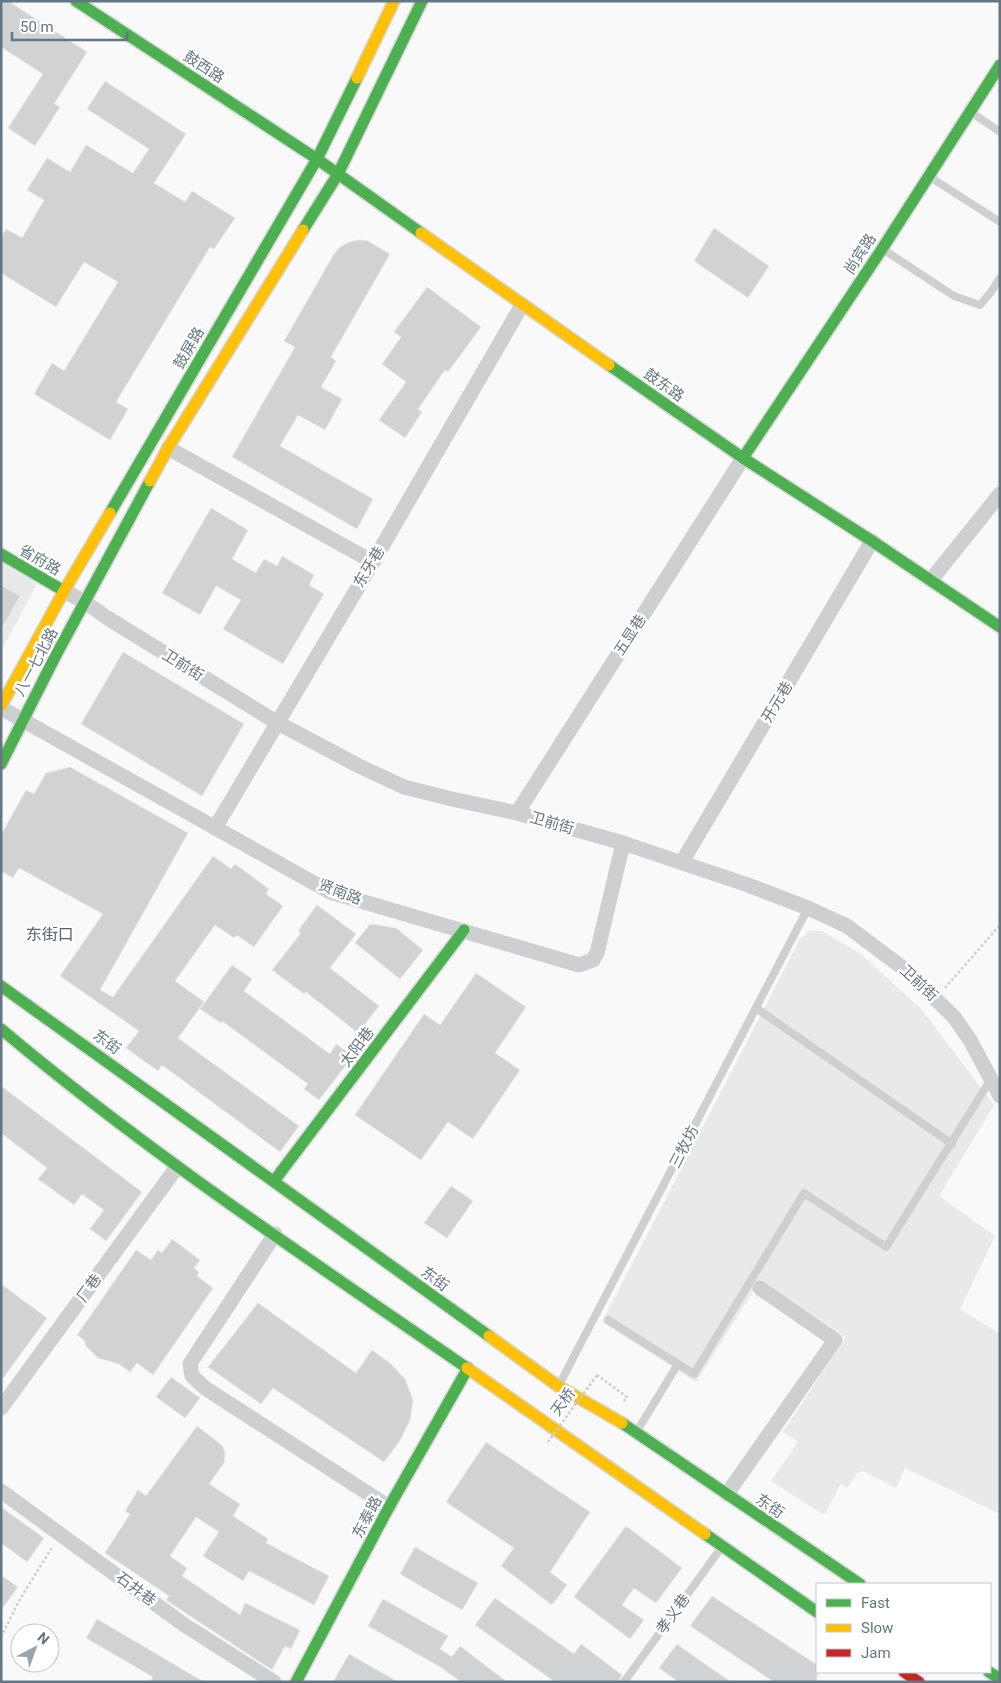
<svg xmlns="http://www.w3.org/2000/svg" width="1001" height="1683" viewBox="0 0 1001 1683" font-family="Roboto,'Noto Sans SC',sans-serif">
<style>
.built{fill:#e8e9e9}
.building{fill:#d0d2d3;stroke:#e8e8e8}
.lines{fill:none;stroke-linecap:round;stroke-linejoin:round}
.fast-casing{stroke:#d5d6d7;stroke-width:14}
.slow-casing{stroke:#d5d6d7;stroke-width:14}
.jam-casing{stroke:#d5d6d7;stroke-width:14}
.path{stroke:#cbcccd;stroke-width:2.5;stroke-dasharray:2.5 2.5;stroke-linecap:butt}
.lane{stroke:#cecfd0;stroke-width:8}
.street{stroke:#cecfd0;stroke-width:15}
.fast{stroke:#4caf50;stroke-width:11}
.slow{stroke:#ffc107;stroke-width:11}
.jam{stroke:#c62828;stroke-width:11}
.path-bridge{stroke:#cbcccd;stroke-width:2.5;stroke-dasharray:2.5 2.5;stroke-linecap:butt}
.labels{text-anchor:middle;stroke-width:5;stroke-linejoin:round;paint-order:stroke}
.street-label{font-size:15px;fill:#657683;stroke:#fff}
.neighbourhood-label{font-size:16px;fill:#57646e;stroke:#fff}
</style>
<rect width="100%" height="100%" fill="#f9f9f9"/>
<g class="built">
<polygon points="1,562 37,584 1,651"/>
<polygon points="809,931 822,931 861,954 921,1009 994,1105 939,1196 995,1236 960,1309 1000,1334 1000,1514 905,1468 896,1488 863,1471 857,1473 847,1488 841,1484 824,1515 771,1481 798,1442 783,1432 846,1337 761,1279 696,1382 602,1322 800,939"/>
</g>
<g class="building">
<polygon points="1,1 8,1 87,52 54,104 60,107 35,146 8,128 43,74 1,47"/>
<polygon points="105,81 186,134 154,183 185,202 192,191 235,218 214,249 210,247 116,402 128,409 110,440 34,394 52,363 64,371 118,282 84,262 56,307 1,273 1,237 6,229 22,238 44,200 27,190 47,158 70,172 86,145 133,173 149,149 87,109"/>
<polygon points="714,228 769,266 748,298 694,261"/>
<polygon points="359,240 368,241 390,254 331,357 336,361 321,387 342,399 325,430 298,415 280,446 373,499 357,529 232,457 295,347 284,341 334,254 340,247 349,242"/>
<polygon points="427,287 481,327 448,372 445,370 418,409 422,412 405,438 379,420 406,382 382,364 401,337 394,332"/>
<polygon points="211,508 248,530 232,559 256,573 264,559 277,566 282,556 314,575 309,585 324,594 283,664 223,629 241,600 216,586 200,615 162,593"/>
<polygon points="1,585 20,596 1,630"/>
<polygon points="123,652 244,724 202,796 81,724"/>
<polygon points="70,767 188,833 100,990 113,997 213,856 231,869 235,864 269,889 266,894 283,906 254,947 237,935 234,938 215,925 175,981 204,1002 178,1038 299,1126 280,1152 162,1065 158,1071 126,1048 139,1031 60,976 103,914 19,868 13,878 1,871 1,835 26,790 34,794 46,773"/>
<polygon points="317,905 356,934 330,968 379,1006 358,1033 306,992 304,994 272,970 301,933 298,931"/>
<polygon points="370,924 396,928 423,950 400,979 355,943"/>
<polygon points="232,965 252,979 244,991 330,1054 336,1044 353,1056 319,1100 304,1089 308,1084 222,1021 221,1023 200,1009"/>
<polygon points="476,973 526,1007 495,1053 520,1070 473,1139 448,1122 421,1160 355,1115 424,1014 440,1025"/>
<polygon points="1,1086 142,1192 106,1241 90,1229 104,1210 82,1194 74,1205 38,1179 47,1168 1,1133"/>
<polygon points="451,1186 473,1201 447,1238 424,1223"/>
<polygon points="172,1239 200,1260 194,1268 199,1272 197,1276 213,1288 153,1375 137,1363 130,1372 119,1364 98,1358 86,1346 84,1340 77,1335 136,1250 151,1260 158,1250 162,1253"/>
<polygon points="1,1284 47,1318 1,1381"/>
<polygon points="258,1303 356,1373 372,1350 390,1363 405,1379 413,1400 410,1420 399,1442 384,1462 273,1388 261,1404 208,1367"/>
<polygon points="171,1377 200,1398 185,1418 156,1397"/>
<polygon points="197,1426 219,1443 223,1447 225,1453 224,1463 209,1484 240,1504 233,1516 268,1539 266,1543 329,1576 314,1605 249,1571 243,1581 203,1556 219,1532 196,1517 170,1556 187,1568 182,1576 240,1615 245,1603 300,1630 291,1649 285,1646 272,1670 172,1604 166,1600 169,1596 105,1553 130,1514 125,1511 138,1490 146,1496"/>
<polygon points="486,1442 590,1512 550,1572 567,1585 552,1605 501,1566 514,1548 446,1502"/>
<polygon points="1,1507 44,1538 27,1562 1,1543"/>
<polygon points="626,1526 682,1568 656,1603 634,1588 622,1605 644,1620 630,1639 574,1597"/>
<polygon points="415,1547 478,1583 462,1610 400,1574"/>
<polygon points="1,1575 18,1587 1,1610"/>
<polygon points="712,1596 817,1665 817,1682 774,1682 690,1626"/>
<polygon points="495,1598 574,1654 581,1644 622,1675 618,1682 555,1682 475,1625"/>
<polygon points="383,1599 448,1636 440,1649 452,1657 460,1646 507,1682 461,1682 442,1668 368,1626"/>
<polygon points="97,1619 204,1682 150,1682 153,1677 86,1638"/>
<polygon points="677,1644 682,1648 731,1682 679,1682 659,1668"/>
<polygon points="349,1654 398,1682 333,1682"/>
</g>
<g class="lines">
<g class="fast-casing">
<g id="fast">
<polyline points="76,1 317,159 421,233"/>
<polyline points="303,230 338,174 422,1"/>
<polyline points="609,365 743,458 872,541 1000,627"/>
<polyline points="743,458 882,249 1000,65"/>
<polyline points="110,513 317,159 357,78"/>
<polyline points="1,554 64,591"/>
<polyline points="1,764 55,657 150,481"/>
<polyline points="1,986 489,1336"/>
<path d="M 1,1029 C 148,1153 309,1259 467,1368"/>
<polyline points="274,1181 464,930"/>
<polyline points="622,1423 860,1584"/>
<polyline points="705,1534 817,1612"/>
<polyline points="989,1672 1000,1679"/>
<polyline points="296,1682 389,1507 468,1368"/>
</g>
</g>
<g class="slow-casing">
<g id="slow">
<polyline points="357,78 394,1"/>
<polyline points="421,233 609,365"/>
<polyline points="150,481 168,448 303,230"/>
<polyline points="1,706 64,591 110,513"/>
<polyline points="489,1336 558,1386 622,1423"/>
<polyline points="467,1368 705,1534"/>
</g>
</g>
<g class="jam-casing">
<polyline id="jam" points="904,1672 919,1682"/>
</g>
<g class="path">
<polyline points="945,988 1000,925"/>
<polyline points="597,1375 627,1397 624,1401"/>
<polyline points="1,1637 20,1599 53,1546"/>
</g>
<g class="lane">
<polyline points="971,112 1000,132"/>
<polyline points="930,177 1000,222"/>
<polyline points="884,250 954,296 980,305 991,292 1000,278"/>
<polyline points="756,1008 952,1144"/>
<polyline points="608,1320 694,1374 804,1193 886,1247 991,1079"/>
<polyline points="559,1385 808,908"/>
<polyline points="637,1431 678,1364"/>
<polyline points="624,1682 721,1548"/>
</g>
<g class="street">
<polyline points="168,448 373,562"/>
<polyline points="931,580 1000,494"/>
<polyline points="64,591 85,602 106,617 276,722 359,766 404,787 452,799 517,813 623,843 748,885 808,908 847,926 907,971 954,1017 970,1040 1000,1096"/>
<polyline points="1,708 330,892 579,965 593,960 597,953 623,843"/>
<polyline points="517,813 743,458"/>
<polyline points="215,828 373,562 522,305"/>
<polyline points="682,862 872,541"/>
<polyline points="275,1234 193,1359 190,1364 192,1376 205,1388 389,1507"/>
<polyline points="1,1408 177,1167"/>
<polyline points="1,1491 183,1624 274,1682"/>
<polyline points="727,1494 835,1340 760,1288"/>
</g>
<use href="#fast" class="fast"/>
<use href="#slow" class="slow"/>
<use href="#jam" class="jam"/>
<polyline class="path-bridge" points="548,1442 597,1375"/>
</g>
<g class="labels">
<g class="street-label">
<text transform="translate(204 67) rotate(33)" y="5">鼓西路</text>
<text transform="translate(860 254) rotate(-57)" y="5">尚宾路</text>
<text transform="translate(189 348) rotate(-60)" y="5">鼓屏路</text>
<text transform="translate(664 385) rotate(35)" y="5">鼓东路</text>
<text transform="translate(40 560) rotate(30)" y="5">省府路</text>
<text transform="translate(369 567) rotate(-59)" y="5">东牙巷</text>
<text transform="translate(630 635) rotate(-57)" y="5">五显巷</text>
<text transform="translate(36 662) rotate(-62)" y="5">八一七北路</text>
<text transform="translate(183 665) rotate(32)" y="5">卫前街</text>
<text transform="translate(777 702) rotate(-59)" y="5">开元巷</text>
<text transform="translate(552 823) rotate(16)" y="5">卫前街</text>
<text transform="translate(340 892) rotate(21)" y="5">贤南路</text>
<text transform="translate(919 983) rotate(43)" y="5">卫前街</text>
<text transform="translate(107 1042) rotate(36)" y="5">东街</text>
<text transform="translate(357 1047) rotate(-53)" y="5">太阳巷</text>
<text transform="translate(684 1147) rotate(-63)" y="5">三牧坊</text>
<text transform="translate(435 1279) rotate(36)" y="5">东街</text>
<text transform="translate(89 1288) rotate(-54)" y="5">厂巷</text>
<text transform="translate(563 1402) rotate(-54)" y="5">天桥</text>
<text transform="translate(770 1506) rotate(34)" y="5">东街</text>
<text transform="translate(367 1517) rotate(-62)" y="5">东泰路</text>
<text transform="translate(136 1589) rotate(37)" y="5">石井巷</text>
<text transform="translate(673 1614) rotate(-54)" y="5">孝义巷</text>
</g>
<g class="neighbourhood-label">
<text x="50" y="940">东街口</text>
</g>
</g>
<rect width="1001" height="1683" fill="none" stroke="#657683" stroke-width="5"/>
<rect x="816" y="1583" width="175" height="90" fill="#ffffff" stroke="#c1c8cd"/>
<rect x="826" y="1599" width="25" height="8" fill="#4caf50" stroke="#c1c8cd"/>
<text x="861" y="1608" font-size="15" fill="#657683">Fast</text>
<rect x="826" y="1624" width="25" height="8" fill="#ffc107" stroke="#c1c8cd"/>
<text x="861" y="1633" font-size="15" fill="#657683">Slow</text>
<rect x="826" y="1649" width="25" height="8" fill="#c62828" stroke="#c1c8cd"/>
<text x="861" y="1658" font-size="15" fill="#657683">Jam</text>
<g transform="translate(35 1648) rotate(41)"><circle r="24" fill="#ffffff" stroke="#c1c8cd"/>
<path d="M0-4L9 19L0 12L-9 19Z" fill="#99a4ac"/>
<text y="-8" font-size="14" font-weight="bold" text-anchor="middle" fill="#657683">N</text>
</g>
<path d="M12 32v8h115v-8" fill="none" stroke="#657683" stroke-width="2.5"/>
<text x="20" y="32" font-size="15" fill="#657683" stroke="#ffffff" stroke-width="4" paint-order="stroke">50 m</text>
</svg>
